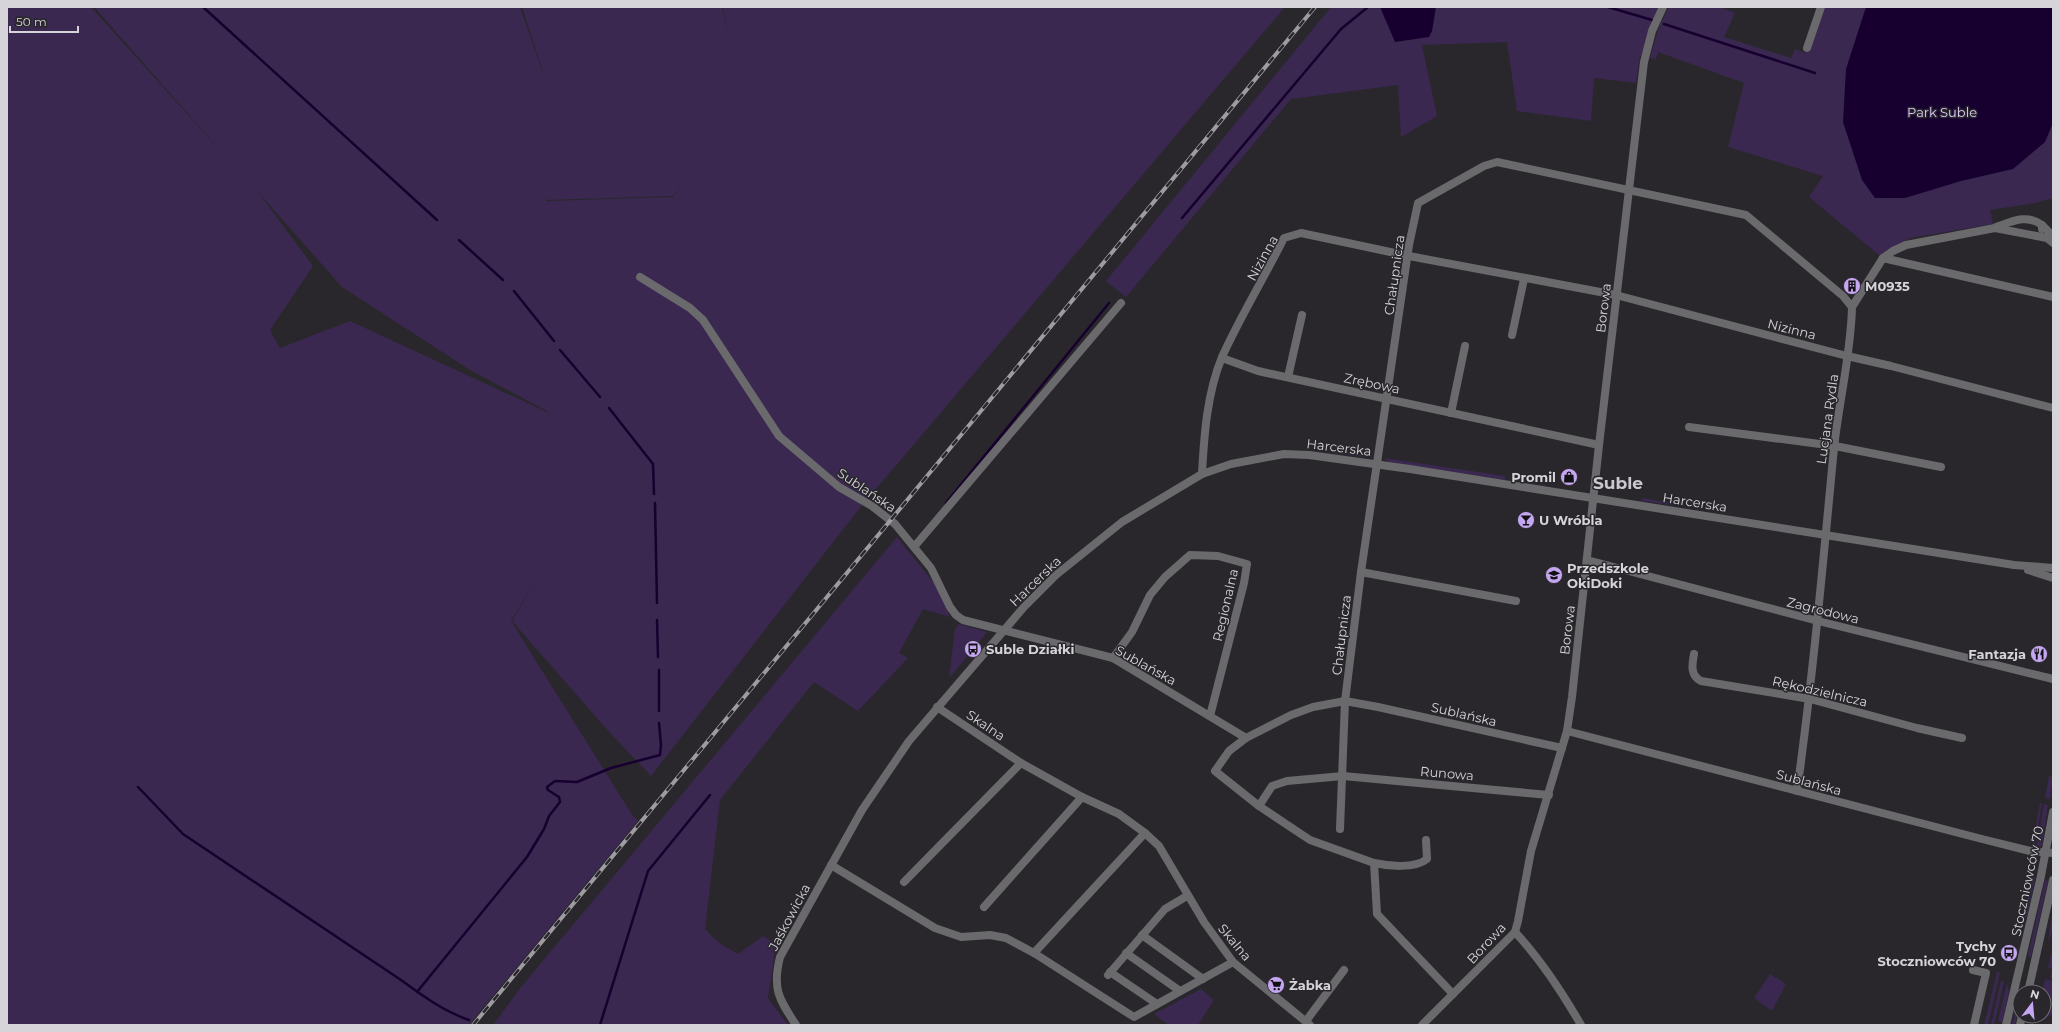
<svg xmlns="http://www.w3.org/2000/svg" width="2060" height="1032" viewBox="0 0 2060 1032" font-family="Montserrat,sans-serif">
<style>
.green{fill:#3a2850;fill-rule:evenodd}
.water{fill:#17002f}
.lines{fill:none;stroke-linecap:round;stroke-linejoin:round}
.stream{stroke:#17002f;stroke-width:2.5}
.minor{stroke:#6a696c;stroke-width:8}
.tertiary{stroke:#6a696c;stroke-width:8}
.rail-casing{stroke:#9e9ca1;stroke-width:4}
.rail{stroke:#29272c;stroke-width:2.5;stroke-dasharray:8;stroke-linecap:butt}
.labels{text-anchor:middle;stroke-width:3;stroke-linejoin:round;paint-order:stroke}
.park-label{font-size:13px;fill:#ddc8fe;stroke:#29272c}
.street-label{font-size:13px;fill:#d6d4d8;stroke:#29272c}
.poi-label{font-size:13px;font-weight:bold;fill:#d6d4d8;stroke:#29272c;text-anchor:start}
.district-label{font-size:17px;font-weight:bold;fill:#cbc9cf;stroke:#29272c}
</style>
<rect width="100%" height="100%" fill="#29272c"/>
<g class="green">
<path d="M 7,7 L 91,7 L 235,167 L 94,7 L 520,7 L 547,85 L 522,7 L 722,7 L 728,31 L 723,7 L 1285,7 L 859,509 L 651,776 L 611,734 L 512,621 L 538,576 L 511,621 L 631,813 L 638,821 L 469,1025 L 7,1025 ZM 686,179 L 673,197 L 546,201 L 547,196 L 547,200 L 673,196 ZM 258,192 L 342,287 L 470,370 L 547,411 L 550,419 L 547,412 L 350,321 L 280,348 L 270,330 L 313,266 Z"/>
<polygon points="1331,7 1660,7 1642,56 1640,56 1636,83 1594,78 1591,121 1517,111 1507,42 1422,45 1437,116 1401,137 1398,85 1291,99 1126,297 1106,281"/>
<polygon points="1669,7 1720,7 1735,13 1724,37 1791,58 1795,49 1806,53 1822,7 2053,7 2053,198 2035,203 1990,210 1993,224 1910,238 1880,256 1809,197 1823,176 1728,147 1744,83 1658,52 1656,59 1650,58 1659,27"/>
<polygon points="1334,450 1363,455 1363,457 1334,453"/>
<polygon points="1384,458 1505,476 1505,480 1389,462"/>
<polygon points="1642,498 1671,503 1671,505 1642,501"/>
<polygon points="897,537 937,587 950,617 923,609 899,653 908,658 858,711 814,682 720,800 705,929 719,943 738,954 763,936 776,944 768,998 788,1025 493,1025 521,987"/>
<polygon points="959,624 987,632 977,645 974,643 968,649 971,652 949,678 955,629"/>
<polygon points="2049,776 2053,777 2050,799 2045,798"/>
<polygon points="2040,803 2042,803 2034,848 2032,847"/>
<polygon points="2044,804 2048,805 2042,845 2036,848"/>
<polygon points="2027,876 2015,936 2013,936"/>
<polygon points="2031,877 2035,878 2028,912 2018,938"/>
<polygon points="2045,880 2048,881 2031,957 2028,956"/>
<polygon points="2053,906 2053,927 2048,945"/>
<polygon points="2053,947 2053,979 2050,978 2052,969 2048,968"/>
<polygon points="1997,972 2000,972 1988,1025 1984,1025"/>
<polygon points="1770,974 1786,984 1772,1011 1754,998"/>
<polygon points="2045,979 2053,981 2053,1014 2045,1019 2037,1016 2044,1016 2044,992 2042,992"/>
<polygon points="2001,981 2004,982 1994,1025 1991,1025"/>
<polygon points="2007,983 2009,992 2002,1023 1998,1020"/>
<polygon points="1201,989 1214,1000 1198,1025 1169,1025 1154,1014"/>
<polygon points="2020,993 2020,1002 2015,1025 2012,1025"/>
</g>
<g class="water">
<polygon points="1380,7 1436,7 1432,31 1429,37 1395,42"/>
<polygon points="1866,7 2053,7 2053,123 2045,142 2013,169 1961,181 1905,198 1875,198 1862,180 1843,122 1846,69"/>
</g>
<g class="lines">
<g class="stream">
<polyline points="203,7 437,220"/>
<polyline points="1608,7 1652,20"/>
<polyline points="1664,24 1815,73"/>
<polyline points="1182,218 1341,29 1368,7"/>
<polyline points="459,240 503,280"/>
<polyline points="514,291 554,341"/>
<polyline points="560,350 600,397"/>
<polyline points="609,408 653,464 654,494"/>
<polyline points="655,503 657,603"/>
<polyline points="946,503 1109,303"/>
<polyline points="657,620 658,657"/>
<polyline points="659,670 659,711"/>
<path d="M 138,787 L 183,834 L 401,980 C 423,996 443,1011 469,1020"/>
<polyline points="417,992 527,857 544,829 549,816 560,802 559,797 548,790 547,787 555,781 577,782 611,768 660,755 661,745 659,723"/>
<polyline points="600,1025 648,871 710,795"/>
</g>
<g class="minor">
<polyline points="1807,48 1821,7"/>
<path d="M 1996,227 C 2013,221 2027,214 2042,225"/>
<polyline points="2042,229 2042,225 2053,236"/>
<polyline points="1883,258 1893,251 1906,245 1995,228 2047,238 2053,243"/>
<polyline points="640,277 690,308 703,320 779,436 839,487 872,506 895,524 931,568 950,607 956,615 963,620 1113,658 1246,738 1291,715 1313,707 1345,701 1378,707 1562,748"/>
<polyline points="1852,307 1883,258 2053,297"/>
<polyline points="1512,335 1524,279"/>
<polyline points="1222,358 1258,371 1599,445"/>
<polyline points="1288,377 1302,315"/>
<polyline points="1451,413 1465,346"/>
<polyline points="1689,427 1835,446 1941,467"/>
<path d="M 1202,474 C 1204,436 1207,393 1222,357 C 1240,317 1264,278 1284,238 L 1301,233 L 1409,256 L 1616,295 L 1847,356 L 1891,366 L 2053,408"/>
<polyline points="914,547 1121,303"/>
<polyline points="1587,560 1818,621 2053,679"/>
<polyline points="1361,572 1516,601"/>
<path d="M 1694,654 C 1692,665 1690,675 1701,681 L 1810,699 L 1917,728 L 1962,738"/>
<polyline points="1113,658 1132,632 1150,595 1165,577 1190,555 1218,556 1247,564 1244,583 1210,716"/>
<polyline points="937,707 1021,763 1082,797 1119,814 1145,833 1159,846 1204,922 1233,962 1310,1025"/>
<polyline points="1567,731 1982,839 2030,851 2053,853"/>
<polyline points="1246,738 1229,751 1215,771 1259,806 1310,840 1374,863 1377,914 1453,994"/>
<polyline points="1259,806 1272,786 1287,781 1343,776 1549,795"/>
<path d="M 1340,829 L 1345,701 L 1361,572 L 1409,245 L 1418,203 L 1484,166 L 1497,162 L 1746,215 L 1843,296 L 1852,307 C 1851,354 1839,401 1834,448 C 1823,562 1813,677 1797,791"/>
<path d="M 1374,863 C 1388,866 1415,869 1427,859 L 1426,840"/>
<polyline points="831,865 935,928 961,937 990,935 1006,938 1034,953 1134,1017 1233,962"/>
<polyline points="904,882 1021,763"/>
<polyline points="984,907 1082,797"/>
<path d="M 1515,932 C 1541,960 1562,992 1581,1025"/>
<polyline points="1142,935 1203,979"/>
<polyline points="1034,953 1145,833"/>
<polyline points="1126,953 1180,991"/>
<polyline points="1973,970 1986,973 1974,1025"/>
<polyline points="1110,972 1157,1004"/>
<polyline points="1108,975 1165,909 1187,896"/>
<polyline points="1306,1021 1344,970"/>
<polyline points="1422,1025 1515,932 1518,921 1531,851 1567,731 1572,697 1599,445 1644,62 1652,31 1663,7"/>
</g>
<g class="tertiary">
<polyline points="2028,570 2053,578"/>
<polyline points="2028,992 2053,880"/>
<path d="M 796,1025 C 779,999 772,989 780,957 L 862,810 L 909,741 L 1024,607 L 1056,575 L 1122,522 L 1202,474 L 1231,464 L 1284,454 L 1309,455 L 1410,469 L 2014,565 L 2053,568"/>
<polyline points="2006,1025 2041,876 2053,812"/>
<polyline points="2020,1025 2022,1016"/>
</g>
<g class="rail-casing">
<polyline id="rail" points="473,1025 1315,7"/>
</g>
<use href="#rail" class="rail"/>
</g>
<defs>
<g id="building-disc" transform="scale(0.9)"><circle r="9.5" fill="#c5a6f0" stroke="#29272c"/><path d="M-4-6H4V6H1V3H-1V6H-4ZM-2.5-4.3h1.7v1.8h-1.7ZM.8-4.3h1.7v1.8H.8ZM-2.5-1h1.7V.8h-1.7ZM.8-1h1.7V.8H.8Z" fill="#111"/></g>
<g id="shop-disc" transform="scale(0.9)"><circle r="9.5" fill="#c5a6f0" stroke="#29272c"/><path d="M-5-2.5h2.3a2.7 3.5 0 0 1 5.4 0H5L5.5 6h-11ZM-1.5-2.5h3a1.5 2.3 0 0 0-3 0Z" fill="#111"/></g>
<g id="bar-disc" transform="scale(0.9)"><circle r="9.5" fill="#c5a6f0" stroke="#29272c"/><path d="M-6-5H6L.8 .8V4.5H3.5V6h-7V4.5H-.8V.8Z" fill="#111"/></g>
<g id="school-disc" transform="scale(0.9)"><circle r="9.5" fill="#c5a6f0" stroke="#29272c"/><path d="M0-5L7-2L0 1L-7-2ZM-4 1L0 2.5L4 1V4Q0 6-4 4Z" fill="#111"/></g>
<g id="bus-disc" transform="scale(0.9)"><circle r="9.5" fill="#c5a6f0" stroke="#29272c"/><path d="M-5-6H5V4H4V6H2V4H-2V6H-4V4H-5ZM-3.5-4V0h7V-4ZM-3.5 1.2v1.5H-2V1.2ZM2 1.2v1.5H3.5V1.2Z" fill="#111"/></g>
<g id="restaurant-disc" transform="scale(0.9)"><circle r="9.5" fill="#c5a6f0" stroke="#29272c"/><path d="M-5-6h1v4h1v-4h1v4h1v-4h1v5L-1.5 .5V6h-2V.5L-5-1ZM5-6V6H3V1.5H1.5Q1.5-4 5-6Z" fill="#111"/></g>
<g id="supermarket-disc" transform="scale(0.9)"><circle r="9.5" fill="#c5a6f0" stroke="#29272c"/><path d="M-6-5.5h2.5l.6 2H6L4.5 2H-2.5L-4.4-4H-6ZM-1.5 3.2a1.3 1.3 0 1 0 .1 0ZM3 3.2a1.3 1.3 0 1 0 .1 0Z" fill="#111"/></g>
</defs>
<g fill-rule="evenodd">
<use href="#building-disc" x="1852" y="286"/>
<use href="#shop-disc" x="1569" y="477"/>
<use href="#bar-disc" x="1526" y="520"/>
<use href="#school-disc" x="1554" y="575"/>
<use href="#bus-disc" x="973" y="649"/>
<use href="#restaurant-disc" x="2039" y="654"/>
<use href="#bus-disc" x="2009" y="953"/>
<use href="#supermarket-disc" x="1276" y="985"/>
</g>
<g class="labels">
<g class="park-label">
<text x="1942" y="117">Park Suble</text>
</g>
<g class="street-label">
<text transform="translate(1262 258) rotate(-61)" y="5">Nizinna</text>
<text transform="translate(1394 275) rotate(-82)" y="5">Chałupnicza</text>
<text transform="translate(1603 308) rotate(-83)" y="5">Borowa</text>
<text transform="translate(1792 329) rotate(14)" y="5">Nizinna</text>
<text transform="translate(1372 383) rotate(12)" y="5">Zrębowa</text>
<text transform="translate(1827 419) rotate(-82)" y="5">Lucjana Rydla</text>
<text transform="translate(1339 447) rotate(7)" y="5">Harcerska</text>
<text transform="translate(867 490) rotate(34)" y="5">Sublańska</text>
<text transform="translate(1695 502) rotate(9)" y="5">Harcerska</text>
<text transform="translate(1035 581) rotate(-44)" y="5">Harcerska</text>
<text transform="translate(1225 605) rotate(-77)" y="5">Regionalna</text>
<text transform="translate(1823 610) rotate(14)" y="5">Zagrodowa</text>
<text transform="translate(1567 630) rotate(-83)" y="5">Borowa</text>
<text transform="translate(1341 635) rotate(-83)" y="5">Chałupnicza</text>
<text transform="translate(1146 665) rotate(29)" y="5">Sublańska</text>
<text transform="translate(1820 691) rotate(13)" y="5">Rękodzielnicza</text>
<text transform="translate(1464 714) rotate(13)" y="5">Sublańska</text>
<text transform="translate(986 725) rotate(34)" y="5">Skalna</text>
<text transform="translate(1447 773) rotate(5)" y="5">Runowa</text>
<text transform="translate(1809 782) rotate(15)" y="5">Sublańska</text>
<text transform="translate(2027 881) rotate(-78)" y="5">Stoczniowców 70</text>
<text transform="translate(789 917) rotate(-62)" y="5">Jaśkowicka</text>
<text transform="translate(1235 942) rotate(50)" y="5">Skalna</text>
<text transform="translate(1486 943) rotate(-47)" y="5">Borowa</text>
</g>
<g class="poi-label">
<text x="1865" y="291">M0935</text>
<text x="1556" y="482" text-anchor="end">Promil</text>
<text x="1539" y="525">U Wróbla</text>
<text x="1567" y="573">Przedszkole<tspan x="1567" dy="15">OkiDoki</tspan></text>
<text x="986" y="654">Suble Działki</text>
<text x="2026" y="659" text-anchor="end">Fantazja</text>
<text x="1996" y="951" text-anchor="end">Tychy<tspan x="1996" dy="15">Stoczniowców 70</tspan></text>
<text x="1289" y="990">Żabka</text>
</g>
<g class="district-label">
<text x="1618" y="489">Suble</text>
</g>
</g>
<rect width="2060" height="1032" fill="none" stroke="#d6d4d8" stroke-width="16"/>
<g transform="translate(2032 1004) rotate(16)"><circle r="19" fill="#29272c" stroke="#6e6c71"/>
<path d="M0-3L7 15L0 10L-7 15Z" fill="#c5a6f0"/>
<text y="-6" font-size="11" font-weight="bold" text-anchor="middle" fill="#d6d4d8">N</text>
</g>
<path d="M10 26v6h68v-6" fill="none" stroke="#d6d4d8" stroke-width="2"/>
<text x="16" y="26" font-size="12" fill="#d6d4d8" stroke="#29272c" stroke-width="3" paint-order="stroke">50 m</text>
</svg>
